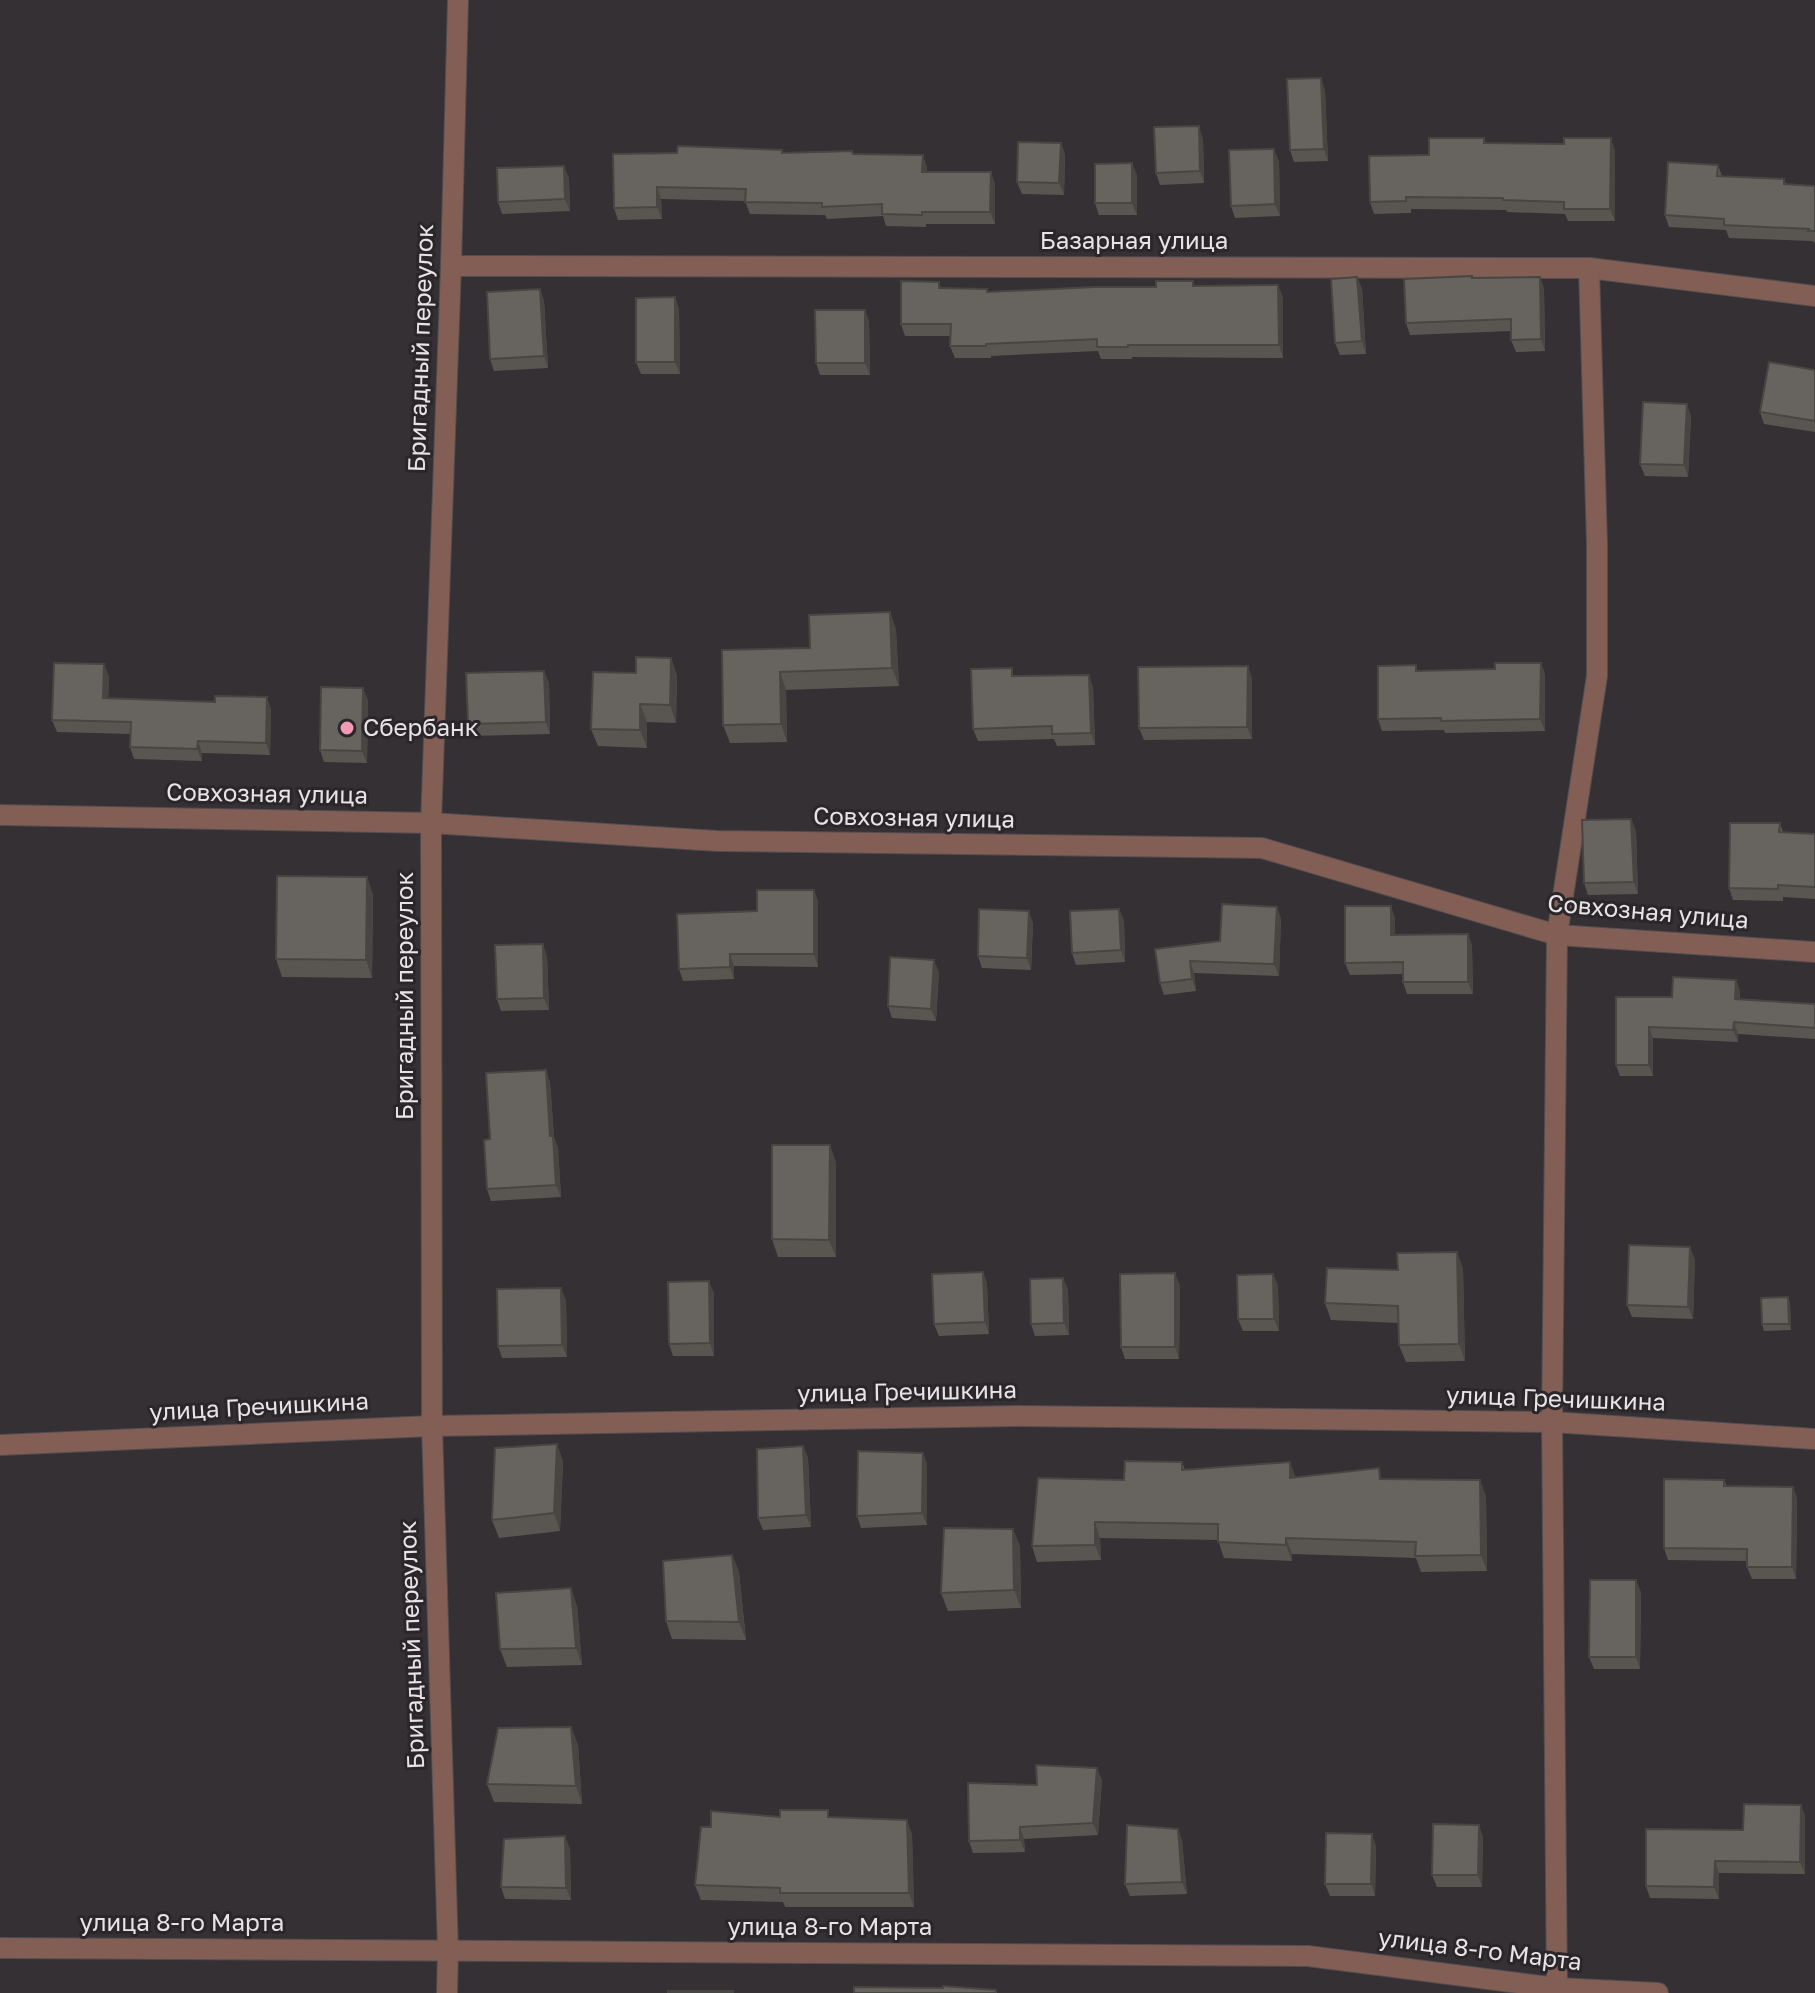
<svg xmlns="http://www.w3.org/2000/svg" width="1815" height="1993" viewBox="0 0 1815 1993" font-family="'Golos Text',sans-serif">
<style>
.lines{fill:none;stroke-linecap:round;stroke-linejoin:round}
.minor-casing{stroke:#514d50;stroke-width:22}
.minor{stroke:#825e55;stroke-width:20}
.wall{fill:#595652}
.shaded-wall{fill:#484642}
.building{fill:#67645f;stroke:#484642;stroke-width:2}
.poi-dot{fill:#f19ab4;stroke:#2a2629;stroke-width:3}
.labels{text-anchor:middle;stroke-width:6;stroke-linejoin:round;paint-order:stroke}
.street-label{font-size:24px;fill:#e7e4e7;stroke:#2a2629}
.poi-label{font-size:24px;fill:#e7e4e7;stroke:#2a2629;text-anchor:start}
</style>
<rect width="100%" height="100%" fill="#343033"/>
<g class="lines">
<g class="minor-casing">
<g id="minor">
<polyline points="451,266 1589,268 1815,296"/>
<polyline points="0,815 431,823 718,841 1262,848 1557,935 1815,952"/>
<polyline points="0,1445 432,1426 1017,1416 1552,1422 1815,1439"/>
<polyline points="0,1948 1308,1956 1557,1988 1658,1993"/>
<polyline points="447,1993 448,1951 432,1426 431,823 451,266 458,0"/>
<polyline points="1557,1993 1552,1422 1557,935 1597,676 1597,544 1589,268"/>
</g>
</g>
<use href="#minor" class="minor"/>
</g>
<g class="wall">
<polygon points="1325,90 1328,161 1294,162 1290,150"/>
<polygon points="1484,138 1486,143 1615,150 1615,221 1568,221 1565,214 1507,212 1506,210 1411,209 1411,213 1374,214 1370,202 1429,155"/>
<polygon points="1203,139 1204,183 1160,185 1156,173"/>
<polygon points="1061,143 1065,155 1064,195 1022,194 1017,182"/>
<polygon points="782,150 784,153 853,154 927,167 927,172 995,184 995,224 926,224 926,227 886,226 883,216 827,219 825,215 750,214 745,201 661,199 662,219 618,220 614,208 613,154"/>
<polygon points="1279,161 1280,216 1235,218 1231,206"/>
<polygon points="1718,165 1722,176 1784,179 1786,184 1815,186 1815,243 1812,241 1729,238 1726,230 1669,227 1665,215"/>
<polygon points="1137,175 1137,215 1099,215 1095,203"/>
<polygon points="569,178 570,211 502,214 498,202"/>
<polygon points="1357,277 1362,289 1366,354 1340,355 1335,343"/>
<polygon points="1540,277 1544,289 1545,351 1516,352 1511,340 1511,331 1410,335 1406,323 1472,278"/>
<polygon points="939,282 941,288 988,292 1195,286 1283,297 1283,358 1132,357 1132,359 1101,359 1098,351 991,356 991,358 955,358 950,346 951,336 905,336 901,324"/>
<polygon points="540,289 544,301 548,368 494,371 490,359"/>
<polygon points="675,297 679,309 680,374 641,374 636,362"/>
<polygon points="865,310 869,322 870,375 820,375 816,363"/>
<polygon points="1815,370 1815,432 1764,424 1760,412"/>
<polygon points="1691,416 1688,477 1645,476 1640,464"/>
<polygon points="890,612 896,630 899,686 786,690 787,742 730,743 723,725 722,650 810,648"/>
<polygon points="671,658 677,676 676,723 647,722 647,748 598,746 591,729 636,673"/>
<polygon points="1541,663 1545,675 1545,731 1445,733 1444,730 1382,731 1378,719 1418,671 1495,669"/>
<polygon points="109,676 108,698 271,709 270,755 202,753 202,761 134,759 130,747 130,734 57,732 52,720"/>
<polygon points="1015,676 1093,687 1095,745 1057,746 1054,739 978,741 973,729"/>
<polygon points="1252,678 1252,739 1144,740 1139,728"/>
<polygon points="549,683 550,734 472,736 468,724"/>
<polygon points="368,700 367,763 324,762 320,750"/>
<polygon points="1631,819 1636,831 1638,894 1588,895 1584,883"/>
<polygon points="1780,823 1783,832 1815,834 1815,899 1783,897 1783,901 1733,900 1729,888"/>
<polygon points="367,877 373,895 372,978 282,977 276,959"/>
<polygon points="814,890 818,902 818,967 734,966 734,979 683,981 679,969 757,911"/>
<polygon points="1277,907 1281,919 1279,976 1194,973 1196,991 1164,995 1160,983 1155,949 1220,941"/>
<polygon points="1119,909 1124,921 1125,962 1076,965 1072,953"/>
<polygon points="1395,918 1395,935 1468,934 1472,946 1473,994 1407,994 1403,982 1403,974 1350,975 1345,963"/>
<polygon points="1033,923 1031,970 982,968 978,956"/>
<polygon points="547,956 549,1010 501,1011 497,999"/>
<polygon points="939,972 936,1021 892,1018 888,1006"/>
<polygon points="1736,980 1740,991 1740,999 1815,1004 1815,1039 1738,1034 1738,1042 1653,1038 1653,1076 1620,1076 1616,1065 1672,997"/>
<polygon points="550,1082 554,1137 558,1148 561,1197 491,1201 487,1189 490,1139"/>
<polygon points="830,1145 836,1163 836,1257 778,1257 772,1239"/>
<polygon points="1695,1259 1693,1319 1632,1317 1627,1305"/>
<polygon points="1463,1268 1465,1361 1406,1362 1399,1345 1399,1323 1331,1320 1325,1303 1398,1270"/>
<polygon points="983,1272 987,1284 989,1334 939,1336 934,1324"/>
<polygon points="1273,1274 1278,1286 1279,1331 1243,1331 1238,1319"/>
<polygon points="1063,1278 1068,1290 1069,1335 1035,1336 1031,1324"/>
<polygon points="1180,1285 1179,1359 1125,1359 1121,1347"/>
<polygon points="714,1293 714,1356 673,1356 669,1344"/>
<polygon points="1788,1297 1790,1303 1791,1330 1764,1331 1762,1324"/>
<polygon points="566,1300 567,1357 502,1358 498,1346"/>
<polygon points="557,1444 563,1462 560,1531 499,1538 492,1520"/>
<polygon points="803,1446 808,1458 811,1527 763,1530 758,1518"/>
<polygon points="923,1453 927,1465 927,1525 861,1528 857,1516"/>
<polygon points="1182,1462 1185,1470 1296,1477 1383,1479 1486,1496 1487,1571 1421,1572 1416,1558 1292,1554 1292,1561 1224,1558 1218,1540 1100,1538 1101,1560 1037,1562 1032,1546 1124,1480"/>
<polygon points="1724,1480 1727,1486 1793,1487 1797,1499 1796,1579 1752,1579 1747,1567 1747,1561 1668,1560 1664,1548"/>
<polygon points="1013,1529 1020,1547 1021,1608 948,1611 941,1593"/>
<polygon points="732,1555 739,1572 746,1640 672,1639 666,1621"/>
<polygon points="1641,1592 1640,1669 1594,1669 1589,1657"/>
<polygon points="577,1606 582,1665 507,1667 500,1649"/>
<polygon points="571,1727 578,1745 582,1804 494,1802 487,1784"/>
<polygon points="1102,1780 1098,1835 1024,1839 1025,1852 973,1853 969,1841 1037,1785"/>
<polygon points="1801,1805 1805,1817 1805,1874 1719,1873 1719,1899 1650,1898 1646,1886 1743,1830"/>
<polygon points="780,1817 831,1817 912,1834 914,1907 785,1907 783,1902 701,1900 695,1885 711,1827"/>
<polygon points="1178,1829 1182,1841 1187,1894 1130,1896 1125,1884"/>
<polygon points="1483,1837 1482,1887 1437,1887 1432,1875"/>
<polygon points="1376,1846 1375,1896 1330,1896 1325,1884"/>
<polygon points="570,1848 571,1900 505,1899 501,1887"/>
</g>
<g class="shaded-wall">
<polygon points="1321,78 1325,90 1328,161 1324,149"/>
<polygon points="1199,126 1203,139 1204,183 1200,171"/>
<polygon points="1611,138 1615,150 1615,221 1610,209"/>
<polygon points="1061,143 1065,155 1064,195 1059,183"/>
<polygon points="1274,149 1279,161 1280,216 1275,204"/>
<polygon points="923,155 927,167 927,184 922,172"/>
<polygon points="1132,163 1137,175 1137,215 1132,203"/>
<polygon points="564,166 569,178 570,211 565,199"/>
<polygon points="991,172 995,184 995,224 990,212"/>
<polygon points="657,187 661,199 662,219 657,207"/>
<polygon points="1357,277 1362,289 1366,354 1362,341"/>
<polygon points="1540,277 1544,289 1545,351 1541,339"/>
<polygon points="1278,285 1283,297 1283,358 1279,345"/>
<polygon points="540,289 544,301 548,368 544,356"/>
<polygon points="675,297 679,309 680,374 675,362"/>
<polygon points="865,310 869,322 870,375 865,363"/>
<polygon points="1687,404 1691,416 1688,477 1684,465"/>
<polygon points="890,612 896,630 899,686 892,668"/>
<polygon points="671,658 677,676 676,723 670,705"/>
<polygon points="1541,663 1545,675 1545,731 1540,719"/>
<polygon points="104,664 109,676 108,710 103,698"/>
<polygon points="1248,666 1252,678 1252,739 1247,727"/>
<polygon points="544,671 549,683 550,734 546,722"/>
<polygon points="780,672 786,690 787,742 781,724"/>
<polygon points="1089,675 1093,687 1095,745 1091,733"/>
<polygon points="363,688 368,700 367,763 362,751"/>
<polygon points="267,697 271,709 270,755 266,743"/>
<polygon points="640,704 647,722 647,748 640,730"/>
<polygon points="198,741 202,753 202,761 197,749"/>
<polygon points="1631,819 1636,831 1638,894 1634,882"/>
<polygon points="367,877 373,895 372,978 366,960"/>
<polygon points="814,890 818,902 818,967 814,954"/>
<polygon points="1391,906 1395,918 1395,947 1391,935"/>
<polygon points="1277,907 1281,919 1279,976 1274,964"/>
<polygon points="1119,909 1124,921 1125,962 1121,950"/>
<polygon points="1029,911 1033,923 1031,970 1027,958"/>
<polygon points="1468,934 1472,946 1473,994 1468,982"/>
<polygon points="543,944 547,956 549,1010 544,998"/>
<polygon points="730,954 734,966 734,979 730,967"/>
<polygon points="934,960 939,972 936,1021 931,1009"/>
<polygon points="1190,961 1194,973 1196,991 1192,979"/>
<polygon points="1736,980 1740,991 1739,1010 1735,999"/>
<polygon points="1734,1022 1738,1034 1738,1042 1733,1030"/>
<polygon points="1649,1027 1653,1038 1653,1076 1649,1065"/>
<polygon points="546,1070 550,1082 554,1137 558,1148 561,1197 556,1185 550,1136"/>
<polygon points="830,1145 836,1163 836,1257 829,1240"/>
<polygon points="1690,1247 1695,1259 1693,1319 1688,1307"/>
<polygon points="1457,1252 1463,1268 1465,1361 1459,1344"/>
<polygon points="983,1272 987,1284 989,1334 985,1322"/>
<polygon points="1175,1273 1180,1285 1179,1359 1175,1347"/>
<polygon points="1273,1274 1278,1286 1279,1331 1274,1319"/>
<polygon points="1063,1278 1068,1290 1069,1335 1064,1323"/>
<polygon points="709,1281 714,1293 714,1356 710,1343"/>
<polygon points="561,1288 566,1300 567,1357 562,1345"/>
<polygon points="1788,1297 1790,1303 1791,1330 1789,1324"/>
<polygon points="557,1444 563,1462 560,1531 554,1513"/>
<polygon points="803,1446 808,1458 811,1527 806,1515"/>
<polygon points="923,1453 927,1465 927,1525 922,1513"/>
<polygon points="1290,1462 1296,1478 1290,1478"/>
<polygon points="1480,1480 1486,1496 1487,1571 1481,1555"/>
<polygon points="1793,1487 1797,1499 1796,1579 1792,1567"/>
<polygon points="1095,1522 1100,1538 1101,1560 1095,1545"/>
<polygon points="1013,1529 1020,1547 1021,1608 1014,1590"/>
<polygon points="1286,1538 1292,1554 1292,1561 1286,1545"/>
<polygon points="732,1555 739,1572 746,1640 739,1622"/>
<polygon points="1636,1580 1641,1592 1640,1669 1636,1657"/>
<polygon points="571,1588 577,1606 582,1665 576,1648"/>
<polygon points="571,1727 578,1745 582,1804 576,1786"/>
<polygon points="1097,1768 1102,1780 1098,1835 1093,1823"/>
<polygon points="1801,1805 1805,1817 1805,1874 1800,1862"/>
<polygon points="907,1820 912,1834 914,1907 909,1893"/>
<polygon points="1479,1825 1483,1837 1482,1887 1478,1875"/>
<polygon points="1020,1827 1024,1839 1025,1852 1020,1840"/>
<polygon points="1178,1829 1182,1841 1187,1894 1182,1882"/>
<polygon points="1372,1834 1376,1846 1375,1896 1371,1884"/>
<polygon points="565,1836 570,1848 571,1900 566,1888"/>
<polygon points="1715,1861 1719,1873 1719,1899 1714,1887"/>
</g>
<g class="building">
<polygon points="1321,78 1324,149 1290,150 1287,79"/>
<polygon points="1199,126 1200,171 1156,173 1154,127"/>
<polygon points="1429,138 1484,138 1484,143 1564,144 1564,138 1611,138 1610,209 1564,209 1564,202 1503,200 1503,198 1406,197 1406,201 1370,202 1369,156 1429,155"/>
<polygon points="1018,142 1061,143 1059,183 1017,182"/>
<polygon points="678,146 782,150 782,153 852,151 853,154 923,155 922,172 991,172 990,212 922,212 922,215 882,214 882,204 822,207 822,203 745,202 746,189 657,187 657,207 614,208 613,154 677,153"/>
<polygon points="1274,149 1275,204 1231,206 1229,150"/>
<polygon points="1668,162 1718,165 1717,176 1784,179 1784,184 1815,186 1815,231 1808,231 1809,229 1724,225 1724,219 1665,215"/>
<polygon points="1132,163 1132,203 1095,203 1095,164"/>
<polygon points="564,166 565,199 498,202 497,168"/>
<polygon points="1472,276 1472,278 1540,277 1541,339 1511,340 1511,319 1406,323 1404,279"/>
<polygon points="1357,277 1362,341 1335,343 1331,279"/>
<polygon points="901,281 939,282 939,288 987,289 987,292 1095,287 1156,287 1156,281 1193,281 1193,286 1278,285 1279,345 1128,345 1128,347 1097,347 1097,339 986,344 986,346 950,346 951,324 901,324"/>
<polygon points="540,289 544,356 490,359 487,292"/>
<polygon points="675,297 675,362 636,362 636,298"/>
<polygon points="815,310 865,310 865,363 816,363"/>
<polygon points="1769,362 1815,370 1815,421 1760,412"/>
<polygon points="1643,402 1687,404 1684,465 1640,464"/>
<polygon points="890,612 892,668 780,672 781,724 723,725 722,650 810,648 809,615"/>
<polygon points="636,657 671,658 670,705 640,704 640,730 591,729 593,672 636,673"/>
<polygon points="54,663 104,664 103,698 215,702 215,696 267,697 266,743 198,741 197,749 130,747 131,722 52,720"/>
<polygon points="1495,663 1541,663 1540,719 1441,721 1441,718 1378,719 1378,666 1416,665 1416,671 1495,669"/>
<polygon points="1248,666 1247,727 1139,728 1138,667"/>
<polygon points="1012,668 1012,676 1089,675 1091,733 1052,734 1052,726 973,729 971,669"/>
<polygon points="544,671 546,722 468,724 466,673"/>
<polygon points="321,687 363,688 362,751 320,750"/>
<polygon points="1631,819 1634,882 1584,883 1582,820"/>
<polygon points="1730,823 1780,823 1779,832 1815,834 1815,887 1778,885 1778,889 1729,888"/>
<polygon points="277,876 367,877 366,960 276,959"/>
<polygon points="757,890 814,890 814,954 730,954 730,967 679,969 677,914 757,911"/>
<polygon points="1222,904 1277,907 1274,964 1190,961 1192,979 1160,983 1155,949 1220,941"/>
<polygon points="1345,906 1391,906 1391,935 1468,934 1468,982 1403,982 1403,962 1345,963"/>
<polygon points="979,909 1029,911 1027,958 978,956"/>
<polygon points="1119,909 1121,950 1072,953 1070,911"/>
<polygon points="543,944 544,998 497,999 495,945"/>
<polygon points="890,957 934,960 931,1009 888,1006"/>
<polygon points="1673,977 1736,980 1735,999 1815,1004 1815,1028 1734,1022 1733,1030 1649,1027 1649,1065 1616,1065 1616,997 1672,997"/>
<polygon points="546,1070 550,1136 553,1136 556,1185 487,1189 484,1140 490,1139 486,1073"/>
<polygon points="772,1145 830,1145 829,1240 772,1239"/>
<polygon points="1629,1245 1690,1247 1688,1307 1627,1305"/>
<polygon points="1457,1252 1459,1344 1399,1345 1398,1306 1325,1303 1327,1268 1398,1270 1397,1253"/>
<polygon points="983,1272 985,1322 934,1324 932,1274"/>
<polygon points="1175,1273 1175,1347 1121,1347 1120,1274"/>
<polygon points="1273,1274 1274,1319 1238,1319 1237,1275"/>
<polygon points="1063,1278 1064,1323 1031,1324 1030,1279"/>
<polygon points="709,1281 710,1343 669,1344 668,1282"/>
<polygon points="561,1288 562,1345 498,1346 497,1289"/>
<polygon points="1788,1297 1789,1324 1762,1324 1761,1298"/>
<polygon points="557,1444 554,1513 492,1520 495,1448"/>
<polygon points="803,1446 806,1515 758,1518 757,1449"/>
<polygon points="858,1451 923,1453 922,1513 857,1516"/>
<polygon points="1125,1461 1182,1462 1182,1470 1290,1462 1290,1478 1379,1468 1380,1479 1480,1480 1481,1555 1415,1556 1416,1542 1286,1538 1286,1545 1218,1542 1218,1524 1095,1522 1095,1545 1032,1546 1038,1478 1124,1480"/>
<polygon points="1664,1479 1724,1480 1724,1486 1793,1487 1792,1567 1747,1567 1747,1549 1664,1548"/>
<polygon points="944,1528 1013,1529 1014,1590 941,1593"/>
<polygon points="732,1555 739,1622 666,1621 663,1561"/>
<polygon points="1590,1580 1636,1580 1636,1657 1589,1657"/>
<polygon points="571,1588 576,1648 500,1649 496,1593"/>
<polygon points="571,1727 576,1786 487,1784 498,1728"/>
<polygon points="1036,1765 1097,1768 1093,1823 1020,1827 1020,1840 969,1841 968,1783 1037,1785"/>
<polygon points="1744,1804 1801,1805 1800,1862 1715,1861 1714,1887 1646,1886 1646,1829 1743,1830"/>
<polygon points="780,1810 828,1810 828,1817 907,1820 909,1893 780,1893 780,1888 695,1885 701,1827 711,1827 711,1811 780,1817"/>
<polygon points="1433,1824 1479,1825 1478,1875 1432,1875"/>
<polygon points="1127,1825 1178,1829 1182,1882 1125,1884"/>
<polygon points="1326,1833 1372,1834 1371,1884 1325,1884"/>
<polygon points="565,1836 566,1888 501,1887 504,1839"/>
<polygon points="943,1986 996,1990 996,1993 854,1993 854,1987 943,1988"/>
<rect x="668" y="1991" width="65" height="2"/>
</g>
<circle class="poi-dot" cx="347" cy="728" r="8"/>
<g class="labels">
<g class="street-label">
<text x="1134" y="249">Базарная улица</text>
<text transform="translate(421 348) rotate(-88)" y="8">Бригадный переулок</text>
<text transform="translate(267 794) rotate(1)" y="8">Совхозная улица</text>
<text transform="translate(914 818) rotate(1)" y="8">Совхозная улица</text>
<text transform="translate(1648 912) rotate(5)" y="8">Совхозная улица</text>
<text transform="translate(405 996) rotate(-90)" y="8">Бригадный переулок</text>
<text transform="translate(907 1392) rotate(-1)" y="8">улица Гречишкина</text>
<text transform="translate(1556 1399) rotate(2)" y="8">улица Гречишкина</text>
<text transform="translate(259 1407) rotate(-3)" y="8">улица Гречишкина</text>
<text transform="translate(412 1645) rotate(-92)" y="8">Бригадный переулок</text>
<text x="182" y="1931">улица 8-го Марта</text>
<text x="830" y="1935">улица 8-го Марта</text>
<text transform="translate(1480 1950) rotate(7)" y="8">улица 8-го Марта</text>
</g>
<g class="poi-label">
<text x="363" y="736">Сбербанк</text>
</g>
</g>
</svg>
